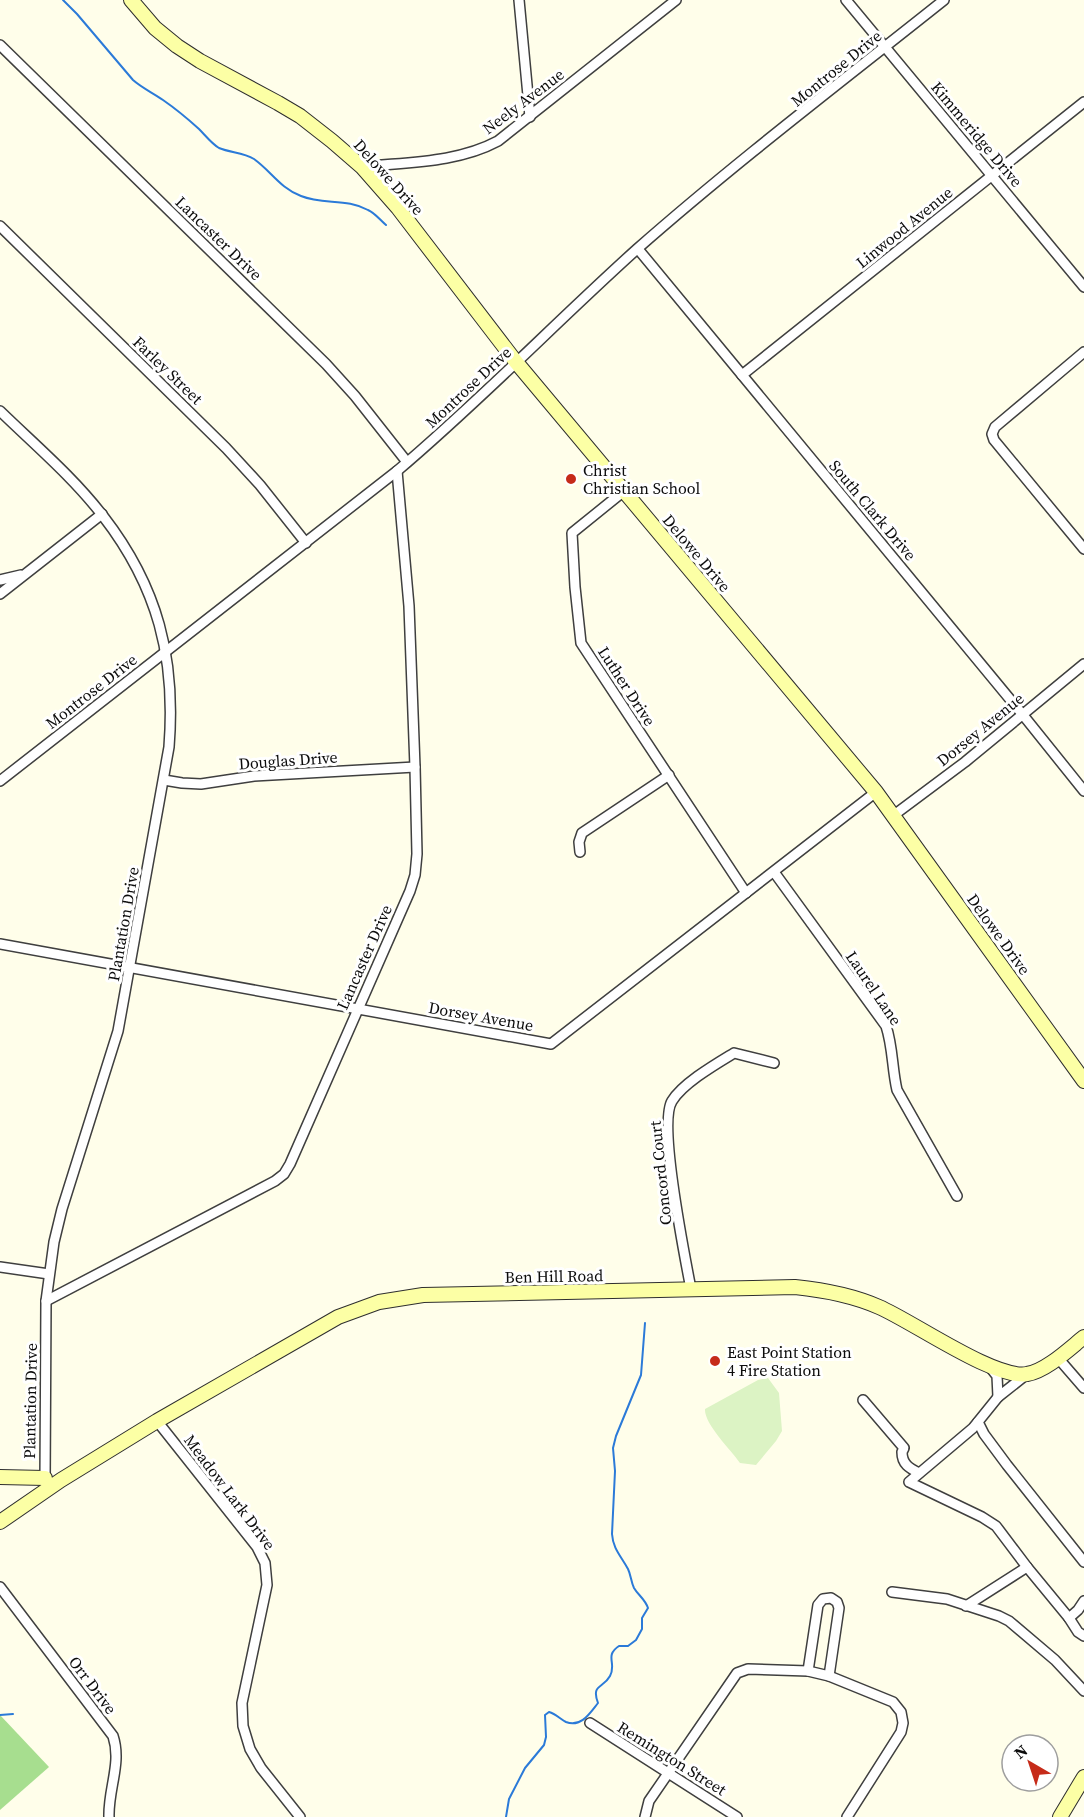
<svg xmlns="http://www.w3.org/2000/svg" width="1084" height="1817" viewBox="0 0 1084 1817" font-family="'Source Serif 4',serif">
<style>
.forest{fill:#a7de8f}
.pitch{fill:#dcf3c4}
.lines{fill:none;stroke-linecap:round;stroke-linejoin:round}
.stream{stroke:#2b7ad8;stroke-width:2}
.street-casing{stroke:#3f3f3f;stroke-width:12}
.secondary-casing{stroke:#2e2e2e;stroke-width:16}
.street{stroke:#fff;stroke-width:9}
.secondary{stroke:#fcffa5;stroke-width:14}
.poi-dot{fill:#c62b19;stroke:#fff;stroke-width:2}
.labels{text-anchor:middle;stroke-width:6;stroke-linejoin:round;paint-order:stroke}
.street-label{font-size:16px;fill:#0c0c0c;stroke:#fff}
.poi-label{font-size:16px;fill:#0c0c0c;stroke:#fff;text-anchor:start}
</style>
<rect width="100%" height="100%" fill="#fffeea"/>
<polygon class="forest" points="0,1715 49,1767 0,1810"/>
<path class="pitch" d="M 768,1378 L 779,1393 L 782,1431 L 776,1441 L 756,1465 L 740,1463 C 731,1450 704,1424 705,1409 L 758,1380 Z"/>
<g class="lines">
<g class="stream">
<path d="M 63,0 L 77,14 L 133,80 C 142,88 153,93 163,100 C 176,109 188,119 199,129 C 205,135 212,144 219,148 C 231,153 243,152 254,159 C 271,171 280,188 301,196 C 323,205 347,198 368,210 C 375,213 380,220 386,225"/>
<polyline points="0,1715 13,1714"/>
<path d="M 506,1817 L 509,1799 L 525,1768 L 544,1745 L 546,1737 L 545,1715 L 549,1712 C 556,1714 560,1719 566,1722 C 581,1728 590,1713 598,1703 C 591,1684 603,1689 610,1676 C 617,1663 604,1656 619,1646 L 628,1646 L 636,1640 L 642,1629 L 642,1618 L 648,1608 C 645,1599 638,1595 634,1588 C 631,1582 631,1575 628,1569 C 621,1556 613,1549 612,1534 L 615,1471 L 613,1448 L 616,1436 L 641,1375 L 645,1323"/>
</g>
<g class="street-casing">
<g id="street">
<polyline points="519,0 530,117"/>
<polyline points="846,0 1084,287"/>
<polyline points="0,45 326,364 355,396 407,462"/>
<path d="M 362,167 C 407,162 457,163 498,141 L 676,0"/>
<polyline points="0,226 226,448 260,485 306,543"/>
<polyline points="638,249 1023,715 1084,791"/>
<polyline points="1084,352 995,427 992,434 994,440 1084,549"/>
<polyline points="742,375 1084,102"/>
<path d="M 0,411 C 35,445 73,477 103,516 C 158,587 176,658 169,747 L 118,1031 L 62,1209 L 54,1242 L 46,1301 L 45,1482"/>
<polyline points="624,491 572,533 575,587 581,643 746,893"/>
<polyline points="0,580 21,575"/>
<polyline points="0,594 102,514"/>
<polyline points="164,780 182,783 201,784 254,776 415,767"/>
<path d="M 0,781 L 397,471 C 480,401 556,322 637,249 C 736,162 841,82 944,0"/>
<polyline points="894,815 965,762 1084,664"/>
<polyline points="580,852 579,842 582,833 669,775"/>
<path d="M 774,872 L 886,1026 C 893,1047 892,1069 897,1090 L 957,1196"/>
<polyline points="0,944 551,1044 876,792"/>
<polyline points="0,1267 49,1274"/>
<path d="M 691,1289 C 685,1258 658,1123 672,1101 C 683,1083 716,1064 734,1053 L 774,1063"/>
<polyline points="46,1301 275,1181 284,1174 290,1164 410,891 415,875 417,854 415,767 409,606 397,471"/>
<polyline points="1058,1358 1084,1388"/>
<polyline points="990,1367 997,1376 998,1397 1027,1374"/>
<polyline points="998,1397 973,1428 909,1482 982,1517 996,1526 1027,1567"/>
<path d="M 863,1400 L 904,1448 L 902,1452 C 902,1464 909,1468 919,1473"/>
<polyline points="157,1421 257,1547 265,1563 267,1585 242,1703 243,1726 250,1749 261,1768 300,1817"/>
<polyline points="978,1422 984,1434 1007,1465 1084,1562"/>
<path d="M 0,1587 L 113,1736 C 122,1763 108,1789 109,1817"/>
<polyline points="892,1592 947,1599 999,1616 1009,1621 1055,1660 1084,1691"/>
<polyline points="966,1606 1027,1567 1069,1618 1078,1610 1084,1601"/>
<polyline points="1069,1618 1078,1632 1084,1636"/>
<polyline points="808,1671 818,1605 823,1599 831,1598 837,1602 839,1608 829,1676"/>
<polyline points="590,1723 737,1817"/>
<polyline points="645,1817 649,1801 737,1673 748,1669 808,1671 829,1676 893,1702 901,1712 903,1723 901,1732 847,1817"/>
</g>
</g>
<g class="secondary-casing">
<g id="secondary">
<polyline points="131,0 155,28 177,46 200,61 278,103 300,116 332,141 362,167 398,208 516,362 876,792 1084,1081"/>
<polyline points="0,1477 45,1478"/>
<path d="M 0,1522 L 61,1480 L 157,1421 L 338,1317 L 379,1302 L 423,1295 L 795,1287 C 824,1290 852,1295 879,1307 C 912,1321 995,1380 1027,1374 C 1046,1371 1069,1349 1084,1337"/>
<polyline points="1060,1817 1084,1777"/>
</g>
</g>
<use href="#street" class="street"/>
<use href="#secondary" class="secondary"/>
</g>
<g class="poi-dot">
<circle cx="571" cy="479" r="6"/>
<circle cx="715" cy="1361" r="6"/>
</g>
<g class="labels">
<g class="street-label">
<text transform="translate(836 68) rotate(-39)" y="6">Montrose Drive</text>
<text transform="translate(523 101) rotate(-37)" y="6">Neely Avenue</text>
<text transform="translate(977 134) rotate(50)" y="6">Kimmeridge Drive</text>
<text transform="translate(389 177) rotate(48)" y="6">Delowe Drive</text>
<text transform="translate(904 227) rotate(-39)" y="6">Linwood Avenue</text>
<text transform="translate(219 238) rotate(44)" y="6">Lancaster Drive</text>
<text transform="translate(168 370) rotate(44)" y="6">Farley Street</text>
<text transform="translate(468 387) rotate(-43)" y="6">Montrose Drive</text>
<text transform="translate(873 510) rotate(50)" y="6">South Clark Drive</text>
<text transform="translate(697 553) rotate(50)" y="6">Delowe Drive</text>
<text transform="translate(627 686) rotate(57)" y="6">Luther Drive</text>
<text transform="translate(91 691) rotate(-38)" y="6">Montrose Drive</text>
<text transform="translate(980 729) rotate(-39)" y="6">Dorsey Avenue</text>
<text transform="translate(288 760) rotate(-4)" y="6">Douglas Drive</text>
<text transform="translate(123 924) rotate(-80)" y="6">Plantation Drive</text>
<text transform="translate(999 934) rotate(54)" y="6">Delowe Drive</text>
<text transform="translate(364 957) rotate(-66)" y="6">Lancaster Drive</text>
<text transform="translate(874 988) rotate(56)" y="6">Laurel Lane</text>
<text transform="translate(481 1016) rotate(10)" y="6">Dorsey Avenue</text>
<text transform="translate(660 1173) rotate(-96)" y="6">Concord Court</text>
<text transform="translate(554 1276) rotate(-1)" y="6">Ben Hill Road</text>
<text transform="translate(30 1401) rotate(-89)" y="6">Plantation Drive</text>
<text transform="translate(230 1492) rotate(53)" y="6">Meadow Lark Drive</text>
<text transform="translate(93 1685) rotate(53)" y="6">Orr Drive</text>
<text transform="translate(672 1758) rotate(32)" y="6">Remington Street</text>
</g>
<g class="poi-label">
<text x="583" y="476">Christ<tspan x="583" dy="18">Christian School</tspan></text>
<text x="727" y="1358">East Point Station<tspan x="727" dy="18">4 Fire Station</tspan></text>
</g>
</g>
<g transform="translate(1030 1763) rotate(321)"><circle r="28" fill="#ffffff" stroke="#9e9e9e" stroke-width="1.5"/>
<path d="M0-4.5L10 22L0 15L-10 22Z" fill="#c62b19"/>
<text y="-9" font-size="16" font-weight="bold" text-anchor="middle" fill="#0c0c0c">N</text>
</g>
</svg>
